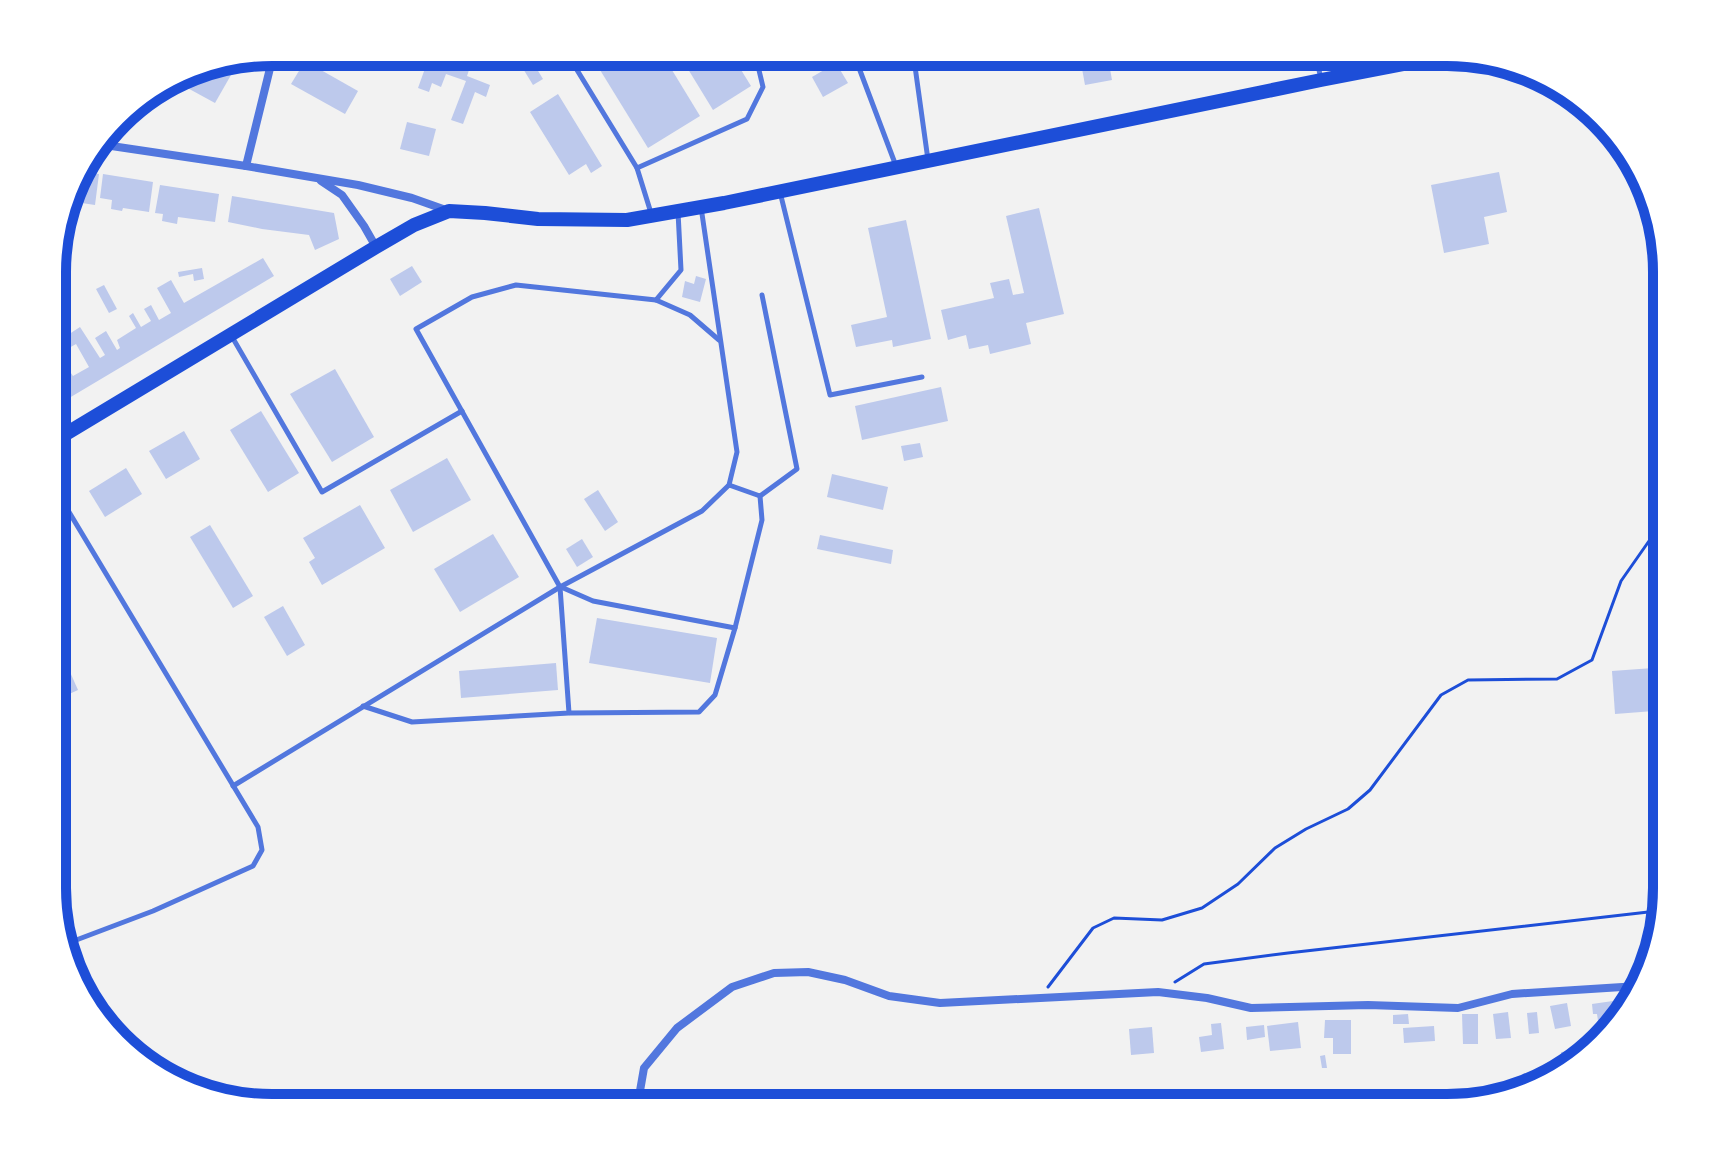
<svg xmlns="http://www.w3.org/2000/svg" width="1719" height="1160" viewBox="0 0 1719 1160" font-family="Karla,sans-serif">
<style>
.building{fill:#bdc9ec}
.lines{fill:none;stroke-linecap:round;stroke-linejoin:round}
.path{stroke:#1d4ed8;stroke-width:3}
.service{stroke:#5277de;stroke-width:5}
.minor{stroke:#5277de;stroke-width:8}
.primary{stroke:#1d4ed8;stroke-width:14}
.rim{fill:none;stroke:#1d4ed8;stroke-width:10}
</style>
<rect width="100%" height="100%" fill="#f2f2f2"/>
<g class="building">
<polygon points="408,52 450,53 447,62 469,70 467,76 490,85 486,97 475,92 463,124 451,120 466,81 446,74 441,87 432,83 429,92 418,88 428,60"/>
<polygon points="589,52 661,52 700,116 648,148"/>
<polygon points="687,52 730,52 751,86 713,110 680,56"/>
<polygon points="1079,52 1107,52 1112,80 1085,85"/>
<polygon points="1116,52 1142,52 1142,55 1117,58"/>
<polygon points="1175,52 1197,52 1200,67 1178,71"/>
<polygon points="305,61 358,91 345,114 291,84"/>
<polygon points="532,61 543,79 533,85 522,67"/>
<polygon points="836,63 848,83 823,97 812,77"/>
<polygon points="211,64 231,75 215,103 171,79 188,69"/>
<polygon points="558,94 602,166 591,173 586,164 569,175 530,112"/>
<polygon points="124,109 118,131 110,128 111,127"/>
<polygon points="407,122 436,129 429,156 400,149"/>
<polygon points="77,171 99,174 95,205 75,202 74,208 65,206"/>
<polygon points="1499,172 1507,212 1484,217 1489,244 1444,253 1431,185"/>
<polygon points="103,174 153,182 149,212 123,208 122,211 111,209 112,200 100,198"/>
<polygon points="160,185 219,194 215,222 178,217 177,224 162,221 163,214 155,213"/>
<polygon points="232,196 334,213 339,239 315,250 309,235 262,229 228,222"/>
<polygon points="1039,208 1064,314 1026,323 1031,344 990,354 988,345 969,349 966,335 948,340 941,310 994,298 990,283 1009,279 1013,295 1024,293 1006,216"/>
<polygon points="906,220 931,339 893,347 892,340 856,347 851,325 887,317 868,228"/>
<polygon points="263,258 274,276 54,407 54,373 66,366 73,376 89,367 76,344 60,353 54,344 80,327 100,358 105,355 95,338 106,331 117,350 120,348 117,340 136,328 129,316 133,313 141,327 151,321 144,309 151,305 159,320 171,313 157,288 171,280 184,303"/>
<polygon points="412,266 422,282 400,296 390,279"/>
<polygon points="202,268 204,279 194,281 193,274 179,277 178,272"/>
<polygon points="696,276 706,279 700,302 682,297 685,281 694,284"/>
<polygon points="104,285 117,309 109,313 96,289"/>
<polygon points="335,369 374,437 332,462 290,394"/>
<polygon points="941,387 948,421 862,440 855,406"/>
<polygon points="261,411 299,473 268,492 230,430"/>
<polygon points="184,431 200,459 166,479 149,451"/>
<polygon points="920,443 923,457 904,461 901,446"/>
<polygon points="447,458 471,500 413,532 390,490"/>
<polygon points="126,468 142,494 105,517 89,491"/>
<polygon points="832,474 888,487 883,510 827,497"/>
<polygon points="598,490 618,522 605,531 584,499"/>
<polygon points="360,505 385,548 322,585 309,562 315,558 303,538"/>
<polygon points="210,525 253,596 233,608 190,537"/>
<polygon points="493,534 519,577 460,612 434,569"/>
<polygon points="820,535 893,550 891,564 817,549"/>
<polygon points="582,539 593,557 577,567 566,549"/>
<polygon points="283,606 305,645 287,656 264,617"/>
<polygon points="597,618 717,638 710,683 589,663"/>
<polygon points="62,629 70,643 54,652 54,633"/>
<polygon points="556,663 558,690 461,698 459,671"/>
<polygon points="1667,667 1667,710 1615,714 1612,671"/>
<polygon points="70,672 78,690 54,701 54,680"/>
<polygon points="1627,999 1629,1011 1606,1033 1600,1034 1597,1014 1593,1014 1592,1004"/>
<polygon points="1567,1003 1571,1026 1555,1029 1550,1006"/>
<polygon points="1508,1012 1511,1038 1496,1039 1493,1014"/>
<polygon points="1537,1012 1539,1033 1529,1034 1527,1013"/>
<polygon points="1408,1014 1409,1024 1393,1024 1393,1015"/>
<polygon points="1462,1014 1478,1014 1478,1044 1463,1044"/>
<polygon points="1325,1020 1351,1020 1351,1054 1333,1054 1333,1038 1324,1038"/>
<polygon points="1298,1022 1301,1048 1270,1051 1267,1026"/>
<polygon points="1221,1023 1224,1049 1201,1052 1199,1037 1212,1035 1211,1024"/>
<polygon points="1264,1025 1265,1037 1247,1040 1246,1027"/>
<polygon points="1434,1026 1435,1041 1404,1043 1403,1028"/>
<polygon points="1152,1027 1154,1053 1131,1055 1129,1029"/>
<polygon points="1573,1051 1574,1063 1572,1065 1563,1066 1561,1052"/>
<polygon points="1325,1055 1327,1068 1322,1068 1320,1056"/>
</g>
<g class="lines">
<g class="path">
<polyline points="1175,982 1204,964 1288,953 1657,911 1662,916"/>
<polyline points="1048,987 1093,928 1114,918 1162,920 1202,908 1238,884 1275,848 1306,829 1348,809 1370,790 1441,695 1468,680 1557,679 1592,660 1621,581 1649,541 1667,524"/>
</g>
<g class="service">
<polyline points="566,52 637,168 651,213"/>
<polyline points="853,52 896,166"/>
<polyline points="913,52 928,160"/>
<polyline points="1315,52 1321,79"/>
<polyline points="637,168 747,119 763,87 758,66"/>
<polyline points="780,192 830,395 922,377"/>
<polyline points="656,300 690,315 719,340"/>
<polyline points="231,335 322,492 462,411"/>
<polyline points="729,485 760,496 797,469 762,295"/>
<polyline points="54,487 258,827 262,850 253,866 153,911 63,945"/>
<polyline points="561,587 593,601 735,628 762,520 760,496"/>
<polyline points="363,706 412,722 569,713 560,587 416,329 472,297 516,285 656,300 681,270 678,212"/>
<polyline points="570,713 699,712 715,695 735,628"/>
<polyline points="233,786 560,587 702,511 729,485 737,452 701,207"/>
</g>
<g class="minor">
<polyline points="98,144 246,166 358,185 412,198 446,210"/>
<polyline points="246,166 274,52"/>
<polyline points="321,181 342,195 364,226 376,247"/>
<polyline points="637,1108 644,1068 677,1028 732,987 774,973 808,972 845,980 889,996 940,1003 1158,992 1207,998 1251,1008 1368,1005 1458,1008 1512,994 1638,986"/>
</g>
<polyline class="primary" points="54,441 376,247 414,225 449,211 485,213 538,219 627,220 724,203 1321,80 1456,54"/>
</g>
<path d="M0 0H1719V1160H0ZM272 66H1447A206 206 0 0 1 1653 272V888A206 206 0 0 1 1447 1094H272A206 206 0 0 1 66 888V272A206 206 0 0 1 272 66Z" fill="#fff" fill-rule="evenodd"/>
<path class="rim" d="M272 66H1447A206 206 0 0 1 1653 272V888A206 206 0 0 1 1447 1094H272A206 206 0 0 1 66 888V272A206 206 0 0 1 272 66Z"/>
</svg>
